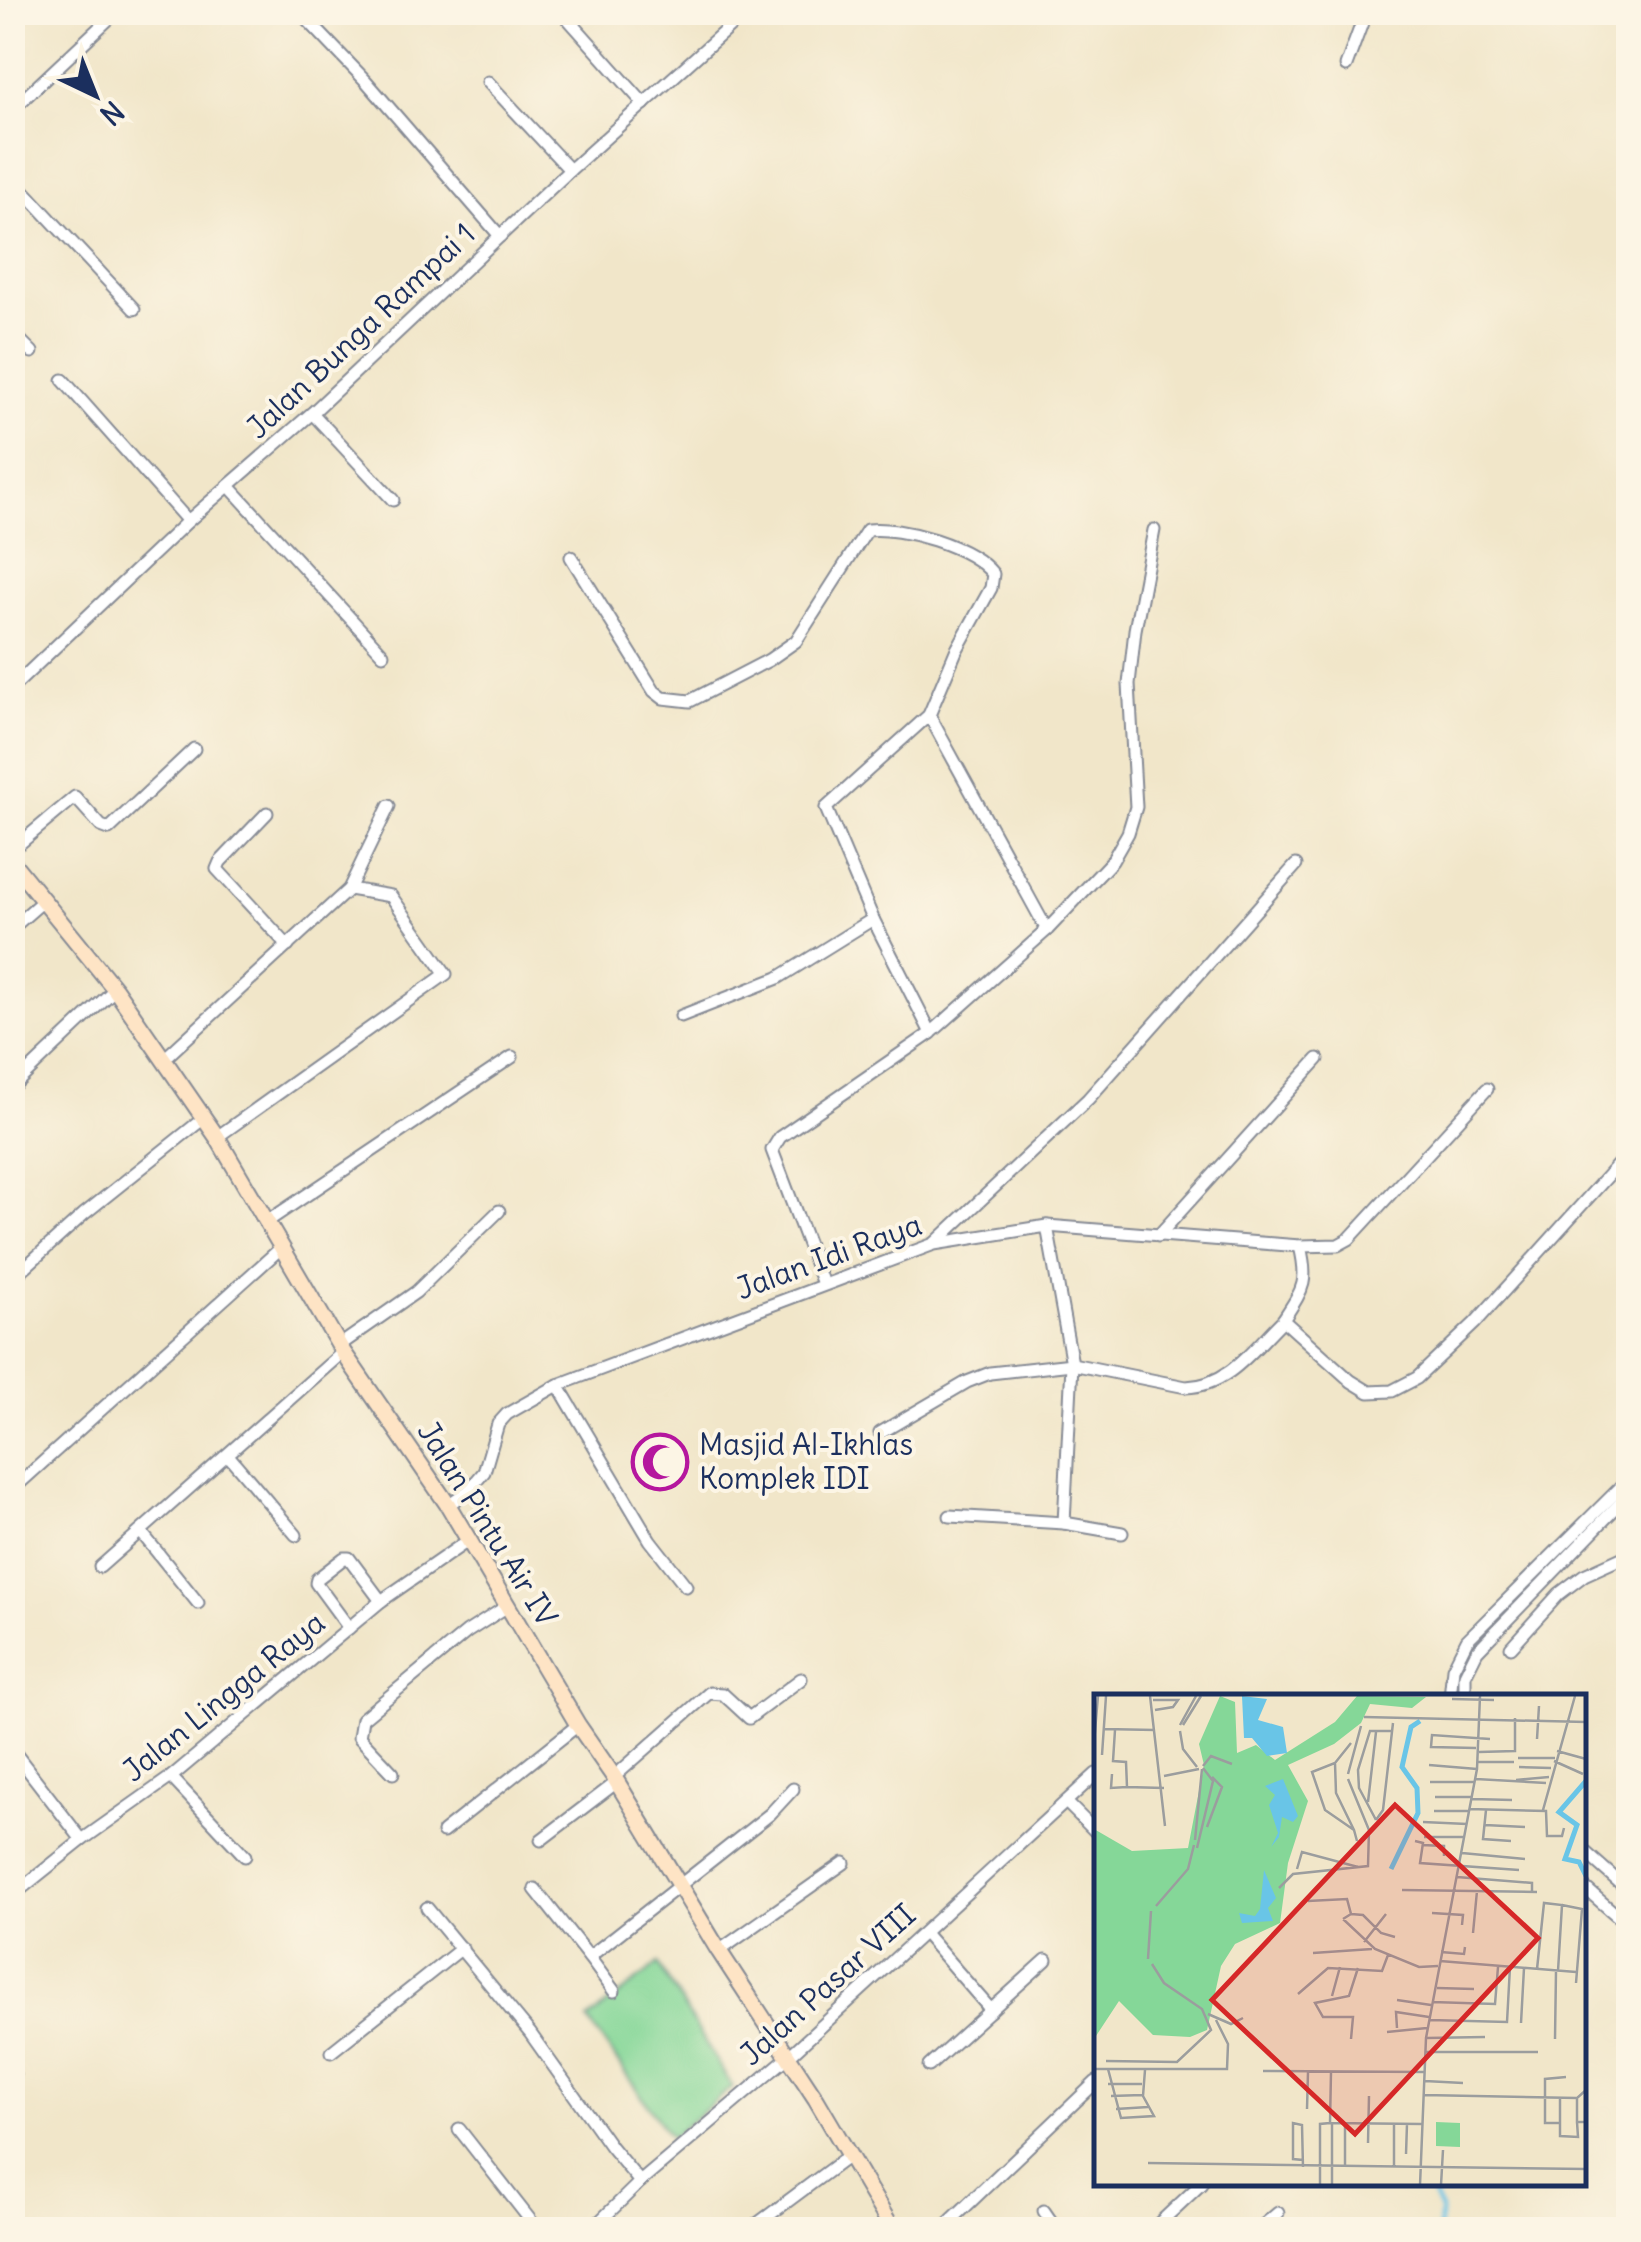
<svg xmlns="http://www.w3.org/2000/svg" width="1641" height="2242" viewBox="0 0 1641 2242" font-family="Delius,sans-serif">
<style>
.green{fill:#85d798;stroke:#50837b;stroke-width:2.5}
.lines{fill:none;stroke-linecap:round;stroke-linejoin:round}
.stream{stroke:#69c5e7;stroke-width:4}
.street-casing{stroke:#868a94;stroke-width:15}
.secondary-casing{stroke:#868a94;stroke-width:19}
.street{stroke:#fff;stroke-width:11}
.secondary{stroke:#fee4c5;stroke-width:15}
.labels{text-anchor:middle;stroke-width:8;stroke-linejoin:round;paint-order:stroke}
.street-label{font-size:30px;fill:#1b2f5e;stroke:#fcf5e5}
.poi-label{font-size:30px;fill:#1b2f5e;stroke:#fcf5e5;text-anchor:start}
.inset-river{fill:none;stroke:#69c5e7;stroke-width:5}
.inset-road{fill:none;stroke:#9b9d9e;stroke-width:2.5}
.view{fill:#d62828;fill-opacity:0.15;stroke:#d62828;stroke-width:5}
.inset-edge{fill:none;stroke:#1b2f5e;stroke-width:5}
</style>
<rect width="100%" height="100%" fill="#fcf5e5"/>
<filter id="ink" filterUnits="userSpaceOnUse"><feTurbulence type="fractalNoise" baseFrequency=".01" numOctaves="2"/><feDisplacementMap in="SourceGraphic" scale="20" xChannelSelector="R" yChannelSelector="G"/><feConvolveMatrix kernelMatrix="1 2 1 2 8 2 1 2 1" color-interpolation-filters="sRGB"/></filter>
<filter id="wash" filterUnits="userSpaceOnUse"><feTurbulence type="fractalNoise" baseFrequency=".0048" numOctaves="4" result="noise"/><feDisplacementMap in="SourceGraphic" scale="40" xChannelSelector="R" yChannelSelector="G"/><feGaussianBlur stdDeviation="2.25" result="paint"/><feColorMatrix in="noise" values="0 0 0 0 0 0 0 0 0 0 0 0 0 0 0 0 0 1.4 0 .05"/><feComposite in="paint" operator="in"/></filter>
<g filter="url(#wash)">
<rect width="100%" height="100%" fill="#f1e6c9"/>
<polygon class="green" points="658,1964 732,2087 671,2138 588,2020"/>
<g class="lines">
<polyline class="stream" points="1427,2184 1441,2210 1438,2230"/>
</g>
</g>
<g filter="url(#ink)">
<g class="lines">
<g class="street-casing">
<g id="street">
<polyline points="300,12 366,81 500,236"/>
<polyline points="562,12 644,104"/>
<polyline points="1346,66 1366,12"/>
<polyline points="488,82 570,170"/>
<polyline points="12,110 116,12"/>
<polyline points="12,178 134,309"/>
<polyline points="12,332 32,352"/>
<polyline points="63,380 188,521"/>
<polyline points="312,413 393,500"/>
<polyline points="229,486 383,654"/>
<path d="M 571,557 L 654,691 L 663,698 L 690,701 L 769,660 L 796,641 L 867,530 C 902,526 971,546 993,574 L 991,588 L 956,651 L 929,715 L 826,808 L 873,919 L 931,1033"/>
<polyline points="12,688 188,521 312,413 570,170 746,12"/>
<polyline points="929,715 1047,930"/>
<polyline points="267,813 220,862 217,869 288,946"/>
<polyline points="12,850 75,797 101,826 109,829 194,749"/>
<polyline points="12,928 44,900"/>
<polyline points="681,1016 778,978 873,919"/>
<polyline points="163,1060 349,889 389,806"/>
<polyline points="12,1087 115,989"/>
<polyline points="217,1137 446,974 391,896 349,889"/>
<polyline points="268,1221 512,1057"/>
<polyline points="1047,1226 1072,1364 1064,1523"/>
<polyline points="1158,1236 1318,1059"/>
<polyline points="934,1244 1088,1099 1296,865"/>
<path d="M 1300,1246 C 1309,1283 1303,1289 1283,1320 L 1351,1381 L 1369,1392 L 1392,1391 L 1417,1378 L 1475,1323 L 1623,1159"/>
<polyline points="12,1279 84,1214 204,1118"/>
<polyline points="823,1284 772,1150 780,1137 931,1033 1047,930 1112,861 1128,833 1136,807 1129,684 1135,630 1154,530"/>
<polyline points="340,1345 416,1292 499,1211"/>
<polyline points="558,1385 650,1540 686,1586"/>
<path d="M 880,1433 L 967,1382 L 990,1373 L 1072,1364 L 1186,1387 C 1229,1386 1254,1348 1283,1320"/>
<polyline points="228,1455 296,1535"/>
<polyline points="12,1490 282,1247"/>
<polyline points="448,1505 468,1491 484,1472 498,1424 507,1414 558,1385 934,1244 1047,1226 1300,1246 1338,1245 1349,1239 1487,1089"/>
<polyline points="950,1516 1064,1523 1122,1533"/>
<polyline points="141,1532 198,1603"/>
<polyline points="100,1567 343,1352"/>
<polyline points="349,1628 316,1583 317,1579 344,1558 349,1558 381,1601"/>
<polyline points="1511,1647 1559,1594 1584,1575 1628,1555"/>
<polyline points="1450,1697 1453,1668 1467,1640 1628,1480"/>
<polyline points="1465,1697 1465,1675 1477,1651 1628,1495"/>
<polyline points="12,1749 82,1840"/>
<polyline points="393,1773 359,1737 362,1719 467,1632 509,1605"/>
<polyline points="171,1777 245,1856"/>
<polyline points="614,1777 709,1693 723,1694 749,1718 801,1679"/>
<polyline points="1066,1802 1096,1832"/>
<polyline points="443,1832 578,1725"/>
<polyline points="541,1840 617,1782"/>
<polyline points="1584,1851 1628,1890"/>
<polyline points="1584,1887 1628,1925"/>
<polyline points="535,1889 589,1957 770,1814 793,1789"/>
<polyline points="12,1896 82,1840 171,1777 381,1601 469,1540"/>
<polyline points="427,1908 530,2033 611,2147 640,2182"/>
<polyline points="924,1933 991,2010"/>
<polyline points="719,1951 844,1863"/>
<polyline points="589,1957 614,1991"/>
<polyline points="331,2052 462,1948"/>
<polyline points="929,2066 1046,1960"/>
<polyline points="12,2072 14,2074"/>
<polyline points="459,2129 538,2230"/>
<polyline points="1044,2211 1057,2230"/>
<polyline points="591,2230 640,2182 788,2057 1096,1774"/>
<polyline points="749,2230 847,2157"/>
<polyline points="941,2230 1096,2082"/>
<polyline points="1152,2230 1201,2184"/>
<polyline points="1258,2230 1278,2213"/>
</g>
</g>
<g class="secondary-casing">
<polyline id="secondary" points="12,862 115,989 217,1137 343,1352 448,1505 578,1725 614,1777 719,1951 816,2099 893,2230"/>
</g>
<use href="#street" class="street"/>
<use href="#secondary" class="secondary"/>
</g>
</g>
<defs>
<g id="mosque-ring" transform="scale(2.875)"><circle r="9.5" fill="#fcf5e5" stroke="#b5179e" stroke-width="1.5"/><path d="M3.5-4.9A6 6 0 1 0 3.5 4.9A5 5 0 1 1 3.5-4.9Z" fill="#b5179e"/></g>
</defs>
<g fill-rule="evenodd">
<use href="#mosque-ring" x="660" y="1462"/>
</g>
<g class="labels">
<g class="street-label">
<text transform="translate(361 331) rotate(-43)" y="10">Jalan Bunga Rampai 1</text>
<text transform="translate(829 1257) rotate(-20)" y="10">Jalan Idi Raya</text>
<text transform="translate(487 1524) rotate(58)" y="10">Jalan Pintu Air IV</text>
<text transform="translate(224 1697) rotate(-39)" y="10">Jalan Lingga Raya</text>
<text transform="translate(828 1985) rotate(-42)" y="10">Jalan Pasar VIII</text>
</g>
<g class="poi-label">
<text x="699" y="1455">Masjid Al-Ikhlas<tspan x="699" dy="34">Komplek IDI</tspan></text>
</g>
</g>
<g transform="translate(1094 1694)">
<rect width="492" height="492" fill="#f1e6c9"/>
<path d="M 126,2 L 141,8 L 143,59 L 162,51 L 181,66 L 241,28 L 263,2 L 332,3 L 318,14 L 276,10 L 267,29 L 240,50 L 194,71 L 214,107 L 194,169 L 186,229 L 141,250 L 127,272 L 113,336 L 96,343 L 59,341 L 25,307 L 0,345 L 0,135 L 38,157 L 94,154 L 110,71 L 105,50 ZM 342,428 L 366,429 L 366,453 L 342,452 Z" fill="#85d798"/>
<path d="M 148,2 L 173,5 L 164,26 L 189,33 L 193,59 L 173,62 L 158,44 L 150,44 ZM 189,85 L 204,122 L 199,128 L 188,123 L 185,143 L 177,153 L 184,139 L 175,111 L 181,101 L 171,92 ZM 170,176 L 182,204 L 174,214 L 179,227 L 148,229 L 145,219 L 161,222 L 166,215 Z" fill="#69c5e7"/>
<path class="inset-river" d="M 492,87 L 465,118 L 483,131 L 471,165 L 485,168 L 492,182M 297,175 L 324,119 L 323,94 L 308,73 L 317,33 L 326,27"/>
<path class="inset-road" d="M 56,2 L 71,132M 358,5 L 400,6M 59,6 L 84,6 L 79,13 L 61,16M 270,23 L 492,28M 86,31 L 102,2M 89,31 L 107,2M 10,35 L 61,36M 21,36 L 19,67 L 32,68 L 33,93 L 70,94M 86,37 L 89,55 L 103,73M 443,45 L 445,12M 0,49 L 4,2M 257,49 L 241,69 L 218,78 L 231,116 L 260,136 L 263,147M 382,54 L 337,53 L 338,41 L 396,45M 463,57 L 492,65M 385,58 L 421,57 L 421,24M 8,61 L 12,2M 424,64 L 461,64M 460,67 L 489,80M 384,68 L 420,68M 241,69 L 242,99 L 260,136M 335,71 L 383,75M 109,72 L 117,62 L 138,70M 425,73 L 457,74M 18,80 L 17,94 L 33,93M 254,80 L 267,32M 70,82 L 105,75M 382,85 L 452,89M 422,86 L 455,83M 336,88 L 381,88M 341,103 L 378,103M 378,105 L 418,106M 274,108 L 282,38M 375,115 L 452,117 L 453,142 L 468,142 L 470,134M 392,116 L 389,145 L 417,147M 449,116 L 481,2M 340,117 L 375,117M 282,126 L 265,94 L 264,76 L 276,37 L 297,37M 282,126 L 289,116 L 299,29M 329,128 L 373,130M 391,131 L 431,133M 113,133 L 128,93 L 118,83M 330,143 L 370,143M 101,146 L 108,75M 321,147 L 329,149 L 326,169 L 425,176M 328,151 L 350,152 L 350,162M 103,154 L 119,87 L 109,74M 368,159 L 431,165M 203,175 L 208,158 L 264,173M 363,183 L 438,189 L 438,198M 185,194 L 199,180 L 274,172 L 275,136 L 254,85M 308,196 L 443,198M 214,207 L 253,205 L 257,220 L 249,225M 468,211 L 488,215 L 482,289M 62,212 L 94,175 L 100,151M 338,219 L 369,221 L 368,231M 257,220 L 269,221 L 287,239 L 301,243M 249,225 L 281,255 L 325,273 L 344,272M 379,239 L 383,197M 270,248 L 292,220M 347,258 L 370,260 L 371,253M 219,259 L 278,255M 54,265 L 57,217M 346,267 L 482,278M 443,275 L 450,209 L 468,211 L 464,277M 343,294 L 380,295M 204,300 L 234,274 L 288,277 L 294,261M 238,302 L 246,273M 303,306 L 337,311M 338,308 L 401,310 L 404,273M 114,320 L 137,330 L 149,324M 336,326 L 413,328 L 416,273M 427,329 L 430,274M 303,334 L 302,318 L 335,323M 293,338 L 333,334M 332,344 L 391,343M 257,345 L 259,323 L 229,323 L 221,309 L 255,302 L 264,274M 461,345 L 462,277M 332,358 L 444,358M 12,367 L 83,368 L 117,336 L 108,315 L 70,289 L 58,270M 0,375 L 133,375 L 134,350 L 122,326M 14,375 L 27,424 L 60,422 L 49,402 L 51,376M 169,377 L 330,378M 237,378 L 236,429 L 328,430M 331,387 L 369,389M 14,390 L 48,390M 492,396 L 483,404 L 483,428 L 492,428M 330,401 L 483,404M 17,402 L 48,401M 466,404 L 466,442 L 484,443 L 483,428M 22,415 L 54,413M 213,415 L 214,378M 251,429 L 251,473M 465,429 L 451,429 L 451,385 L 472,383M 274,449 L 275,402M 312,460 L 313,430M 209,466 L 199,465 L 199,429 L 208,431 L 209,473M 54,469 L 492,475M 300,473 L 300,429M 226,491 L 226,430 L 236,429M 238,491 L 238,429M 326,491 L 332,344 L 383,75 L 386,2M 347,491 L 349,456"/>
<path class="view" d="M 301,111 L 444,244 L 261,440 L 118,306 Z"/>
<rect width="492" height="492" class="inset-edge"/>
</g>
<rect width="1641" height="2242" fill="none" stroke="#fcf5e5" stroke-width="50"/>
<g transform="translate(95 95) rotate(137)" stroke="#fcf5e5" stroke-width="8" paint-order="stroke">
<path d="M0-8L18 38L0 25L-18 38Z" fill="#1b2f5e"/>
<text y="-15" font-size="28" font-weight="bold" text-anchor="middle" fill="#1b2f5e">N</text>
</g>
</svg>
